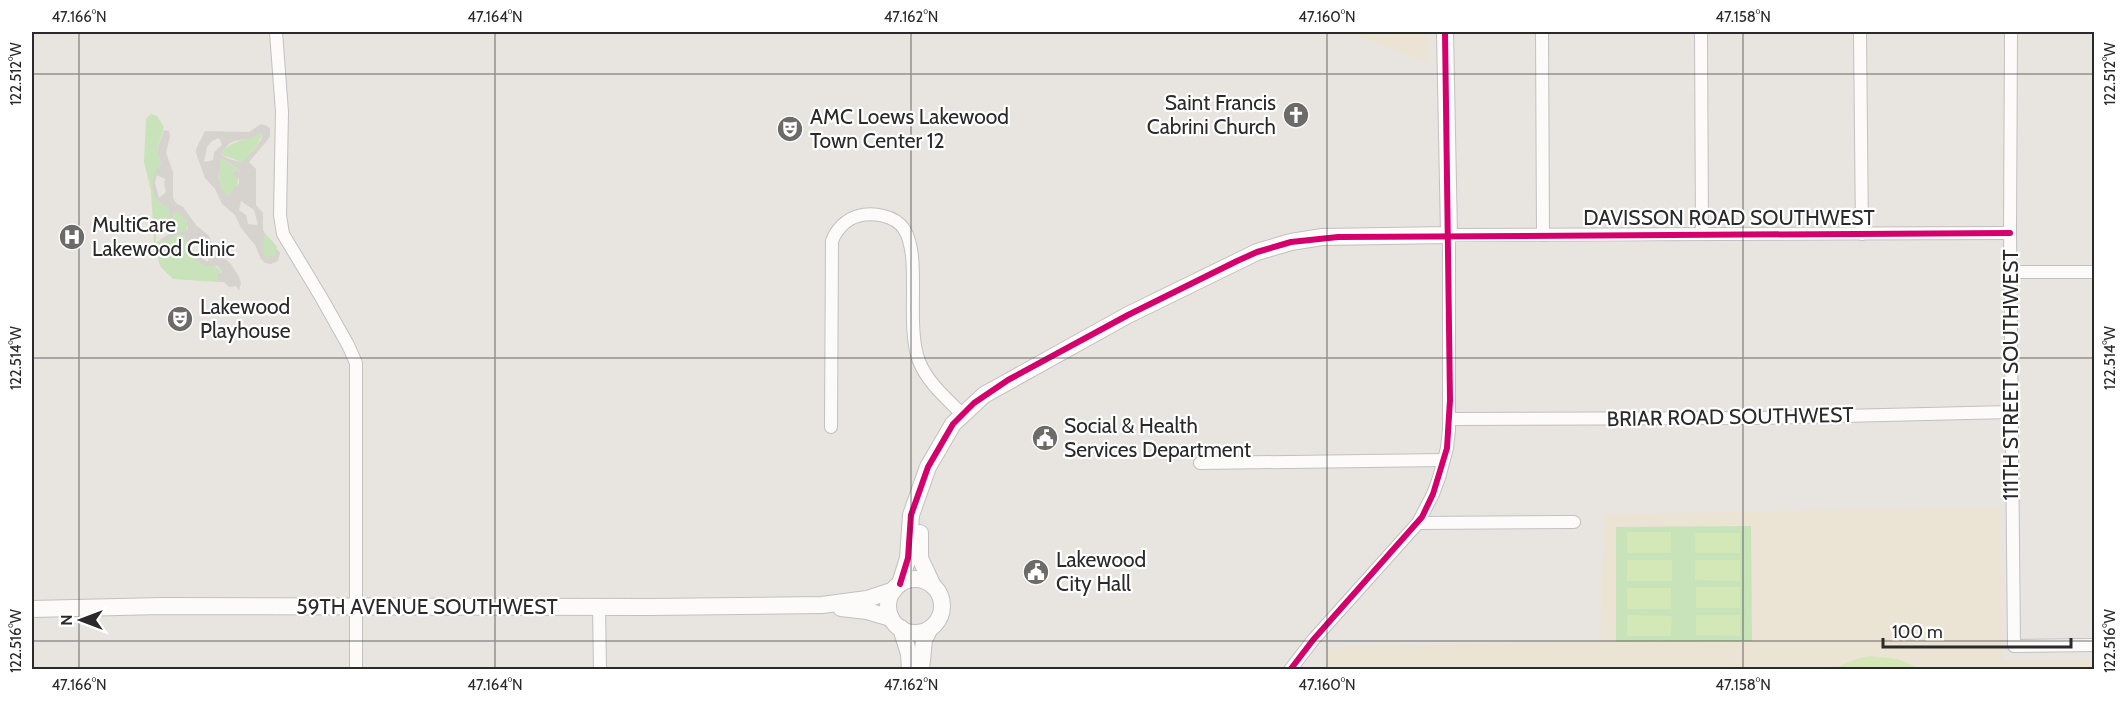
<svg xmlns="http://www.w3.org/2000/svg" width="2126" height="701" viewBox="0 0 2126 701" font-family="Cabin,sans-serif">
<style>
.education{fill:#ebe4d5}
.green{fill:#c8e3ba}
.pitch{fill:#d3e7b7}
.plaza{fill:#d6d3ce;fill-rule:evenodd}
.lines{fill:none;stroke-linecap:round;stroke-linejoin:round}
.street-casing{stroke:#c2c1c1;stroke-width:14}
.secondary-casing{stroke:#c2c1c1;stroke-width:18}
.street{stroke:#fcfbfa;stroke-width:12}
.secondary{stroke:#fcfbfa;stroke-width:16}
.cycleway-casing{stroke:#fff;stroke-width:10}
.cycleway{stroke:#d6006c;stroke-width:6}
.ticks{fill:none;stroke:#2a2a2a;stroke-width:1.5;stroke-opacity:0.45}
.labels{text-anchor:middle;stroke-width:4.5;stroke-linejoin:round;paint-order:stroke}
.poi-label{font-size:21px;fill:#2a2a2a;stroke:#fff;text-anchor:start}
.street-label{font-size:21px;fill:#2a2a2a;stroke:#fff}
.neatline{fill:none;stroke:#2a2a2a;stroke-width:2}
.ticks-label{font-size:15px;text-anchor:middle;fill:#2a2a2a}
</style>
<rect width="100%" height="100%" fill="#e8e5e0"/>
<g class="education">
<polygon points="1090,32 1427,32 1427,62 1351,34 1090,34"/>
<polygon points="1999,507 2003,660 2094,660 2094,669 1326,670 1326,647 1600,641 1604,514"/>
</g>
<g class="green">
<path d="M 151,114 L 157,116 L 164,127 L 157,150 L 161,164 L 152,183 L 159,202 L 168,208 L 170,213 C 166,228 154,222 156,243 L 160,240 L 165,242 L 178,234 L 184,236 L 196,261 C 207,264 216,264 223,273 L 218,272 L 218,282 L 173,279 L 160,266 L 154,242 L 151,191 L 144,162 L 146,119 Z"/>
<path d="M 262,133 C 260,145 250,155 241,162 L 220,154 C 232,139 247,141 262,133 Z"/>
<path d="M 221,158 L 236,167 L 240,172 L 236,188 L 228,196 C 217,185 216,172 221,158 Z"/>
<path d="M 177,212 C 184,215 190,224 186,231 L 173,232 L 168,224 L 174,213 Z"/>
<polygon points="263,231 277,247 274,257 268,257 263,252"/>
<polygon points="1751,526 1752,641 1616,642 1616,527"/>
</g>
<g class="pitch">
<rect x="1627" y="532" width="44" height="21"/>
<rect x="1695" y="533" width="45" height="20"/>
<rect x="1627" y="560" width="45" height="21"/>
<polygon points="1695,560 1740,560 1740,581 1695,580"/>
<rect x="1696" y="587" width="44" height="21"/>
<rect x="1627" y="588" width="44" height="21"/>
<polygon points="1627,615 1672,616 1671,636 1627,636"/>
<polygon points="1696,615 1740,615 1740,636 1696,635"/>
<polygon points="1870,656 1897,659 1921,669 1833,669 1856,659"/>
</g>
<g class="plaza">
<path d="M 261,124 L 267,126 L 270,129 L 270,137 L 249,162 L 256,169 L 256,205 L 263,213 L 263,230 L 280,253 L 278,261 L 271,264 L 265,263 L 261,259 L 255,245 L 241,228 L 235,215 L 222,204 L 215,189 L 205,178 L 196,153 L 196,149 L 205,131 L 249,132 ZM 262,133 L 261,140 L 253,151 L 241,162 L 229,159 L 220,154 L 229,144 L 235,141 L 252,138 ZM 219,138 L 222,145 L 214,152 L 213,160 L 204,162 L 207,147 L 212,141 ZM 221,158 L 236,167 L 240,172 L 234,172 L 234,177 L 239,178 L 239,183 L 228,196 L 222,188 L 218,177 ZM 241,201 L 254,210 L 258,225 L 248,224 L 246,215 L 239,210 ZM 264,232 L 277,247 L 274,257 L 268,257 L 263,252 Z"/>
<path d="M 164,130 L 169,131 L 170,136 L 166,153 L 173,172 L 173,198 L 177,204 L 183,207 L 196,225 L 209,236 L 216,251 L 231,264 L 239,277 L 241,283 L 239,291 L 236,286 L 229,287 L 224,282 L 218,282 L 218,272 L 222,273 L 222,271 L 217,266 L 206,266 L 196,261 L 184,236 L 178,234 L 165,242 L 160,240 L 169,234 L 164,226 L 157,231 L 157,227 L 168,219 L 170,213 L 168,208 L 159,202 L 154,195 L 152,183 L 155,172 L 161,164 L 157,150 ZM 157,175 L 165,179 L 164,183 L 166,192 L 159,198 L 155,183 ZM 177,212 L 186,220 L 188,228 L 186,231 L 173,232 L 168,224 L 174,213 ZM 191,239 L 200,239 L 202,248 L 210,253 L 208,262 L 195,254 L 192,247 Z"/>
</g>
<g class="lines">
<g class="street-casing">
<g id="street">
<polyline points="276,32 282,112 280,215 283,234 321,297 348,345 356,363 356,670"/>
<polyline points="1542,32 1543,235"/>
<polyline points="1701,32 1702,234"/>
<polyline points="1860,32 1862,234"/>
<polyline points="2011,32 2010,233 2014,646 2094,645"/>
<polyline points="2011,272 2094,272"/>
<polyline points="1449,419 1756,418 2011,412"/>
<path d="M 831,427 L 832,241 C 836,230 846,219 858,216 C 872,212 895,215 904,229 C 922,257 905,324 919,361 C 927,382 946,398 962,414"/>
<polyline points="1200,463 1444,460"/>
<polyline points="1418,523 1574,522"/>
<polyline points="599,607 600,670"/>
<polyline points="1290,670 1313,640 1418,523 1433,494 1439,478 1447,448 1449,430 1449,235 2010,233"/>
</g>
</g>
<g class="secondary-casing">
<g id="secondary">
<polyline points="920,533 920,558 932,584"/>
<circle cx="915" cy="606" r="27"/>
<polyline points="900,584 908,558 911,515 928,467 953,424 984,395 1128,315 1257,252 1291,242 1322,237 1449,235 1445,32"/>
<polyline points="841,608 867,611 891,618"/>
<polyline points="32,609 162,606 650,607 822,605 867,599 894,590"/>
<polyline points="901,628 909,654 910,670"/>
<polyline points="921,670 924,640 929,630"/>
</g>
</g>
<use href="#street" class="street"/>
<use href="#secondary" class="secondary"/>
<g class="cycleway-casing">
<g id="cycleway">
<polyline points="900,584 908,558 911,515 928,467 953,424 974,403 1008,380 1128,315 1237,261 1257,252 1291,242 1338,237 2010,233"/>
<polyline points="1290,670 1313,640 1422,517 1433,494 1447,448 1450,400 1445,32"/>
</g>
</g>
<use href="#cycleway" class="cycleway"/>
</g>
<path class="ticks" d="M 79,32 L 79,670M 495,32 L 495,670M 911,32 L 911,670M 1327,32 L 1327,670M 1743,32 L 1743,670M 32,74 L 2094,74M 32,358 L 2094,358M 32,641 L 2094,641"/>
<defs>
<g id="church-disc" transform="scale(1.35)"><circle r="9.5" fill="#6c6b6a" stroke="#fff"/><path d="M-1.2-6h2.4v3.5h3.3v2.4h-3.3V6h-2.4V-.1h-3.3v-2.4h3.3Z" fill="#fff"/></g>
<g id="theatre-disc" transform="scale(1.35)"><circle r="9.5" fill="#6c6b6a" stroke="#fff"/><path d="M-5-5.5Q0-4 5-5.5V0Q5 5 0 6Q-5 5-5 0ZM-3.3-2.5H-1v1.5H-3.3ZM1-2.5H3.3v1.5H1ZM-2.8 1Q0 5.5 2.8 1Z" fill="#fff"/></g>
<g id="hospital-disc" transform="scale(1.35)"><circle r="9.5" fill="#6c6b6a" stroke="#fff"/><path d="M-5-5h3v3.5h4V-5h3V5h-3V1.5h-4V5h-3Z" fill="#fff"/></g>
<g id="civic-disc" transform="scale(1.35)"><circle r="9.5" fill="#6c6b6a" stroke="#fff"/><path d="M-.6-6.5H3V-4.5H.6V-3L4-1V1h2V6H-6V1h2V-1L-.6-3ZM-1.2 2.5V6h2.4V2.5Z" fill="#fff"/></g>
</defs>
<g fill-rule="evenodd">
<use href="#church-disc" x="1296" y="115"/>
<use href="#theatre-disc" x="790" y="129"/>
<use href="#hospital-disc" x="72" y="237"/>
<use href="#theatre-disc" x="180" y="319"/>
<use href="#civic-disc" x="1045" y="438"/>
<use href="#civic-disc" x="1036" y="572"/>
</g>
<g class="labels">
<g class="poi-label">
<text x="1276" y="110" text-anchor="end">Saint Francis<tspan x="1276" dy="24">Cabrini Church</tspan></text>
<text x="810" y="124">AMC Loews Lakewood<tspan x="810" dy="24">Town Center 12</tspan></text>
<text x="92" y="232">MultiCare<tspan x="92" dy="24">Lakewood Clinic</tspan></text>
<text x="200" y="314">Lakewood<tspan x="200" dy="24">Playhouse</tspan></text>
<text x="1064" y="433">Social &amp; Health<tspan x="1064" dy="24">Services Department</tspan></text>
<text x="1056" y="567">Lakewood<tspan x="1056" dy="24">City Hall</tspan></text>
</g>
<g class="street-label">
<text x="1729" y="225">DAVISSON ROAD SOUTHWEST</text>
<text transform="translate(2011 375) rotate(-90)" y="7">111TH STREET SOUTHWEST</text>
<text transform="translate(1730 417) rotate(-1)" y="7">BRIAR ROAD SOUTHWEST</text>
<text x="427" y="614">59TH AVENUE SOUTHWEST</text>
</g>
</g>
<rect width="2126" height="701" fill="none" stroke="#ffffff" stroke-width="66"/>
<g transform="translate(81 620) rotate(270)" stroke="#ffffff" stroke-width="4.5" paint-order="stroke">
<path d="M0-4.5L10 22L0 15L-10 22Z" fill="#2a2a2a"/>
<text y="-9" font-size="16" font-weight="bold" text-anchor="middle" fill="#2a2a2a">N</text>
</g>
<path d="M1883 638v9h188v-9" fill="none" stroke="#2a2a2a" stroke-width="3"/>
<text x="1892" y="638" font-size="18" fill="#2a2a2a" stroke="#ffffff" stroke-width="4.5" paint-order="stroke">100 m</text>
<rect x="33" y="33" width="2060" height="635" class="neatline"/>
<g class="ticks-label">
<text x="79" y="22">47.166°N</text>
<text x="495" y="22">47.164°N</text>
<text x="911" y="22">47.162°N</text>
<text x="1327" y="22">47.160°N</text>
<text x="1743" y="22">47.158°N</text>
<text transform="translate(2110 74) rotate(-90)" y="5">122.512°W</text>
<text transform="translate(16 74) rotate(-90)" y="5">122.512°W</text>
<text transform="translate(2110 358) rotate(-90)" y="5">122.514°W</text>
<text transform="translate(16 358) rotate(-90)" y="5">122.514°W</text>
<text transform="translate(2110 641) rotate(-90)" y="5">122.516°W</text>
<text transform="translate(16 641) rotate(-90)" y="5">122.516°W</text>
<text x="79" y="690">47.166°N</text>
<text x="495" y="690">47.164°N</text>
<text x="911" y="690">47.162°N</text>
<text x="1327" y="690">47.160°N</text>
<text x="1743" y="690">47.158°N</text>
</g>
</svg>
